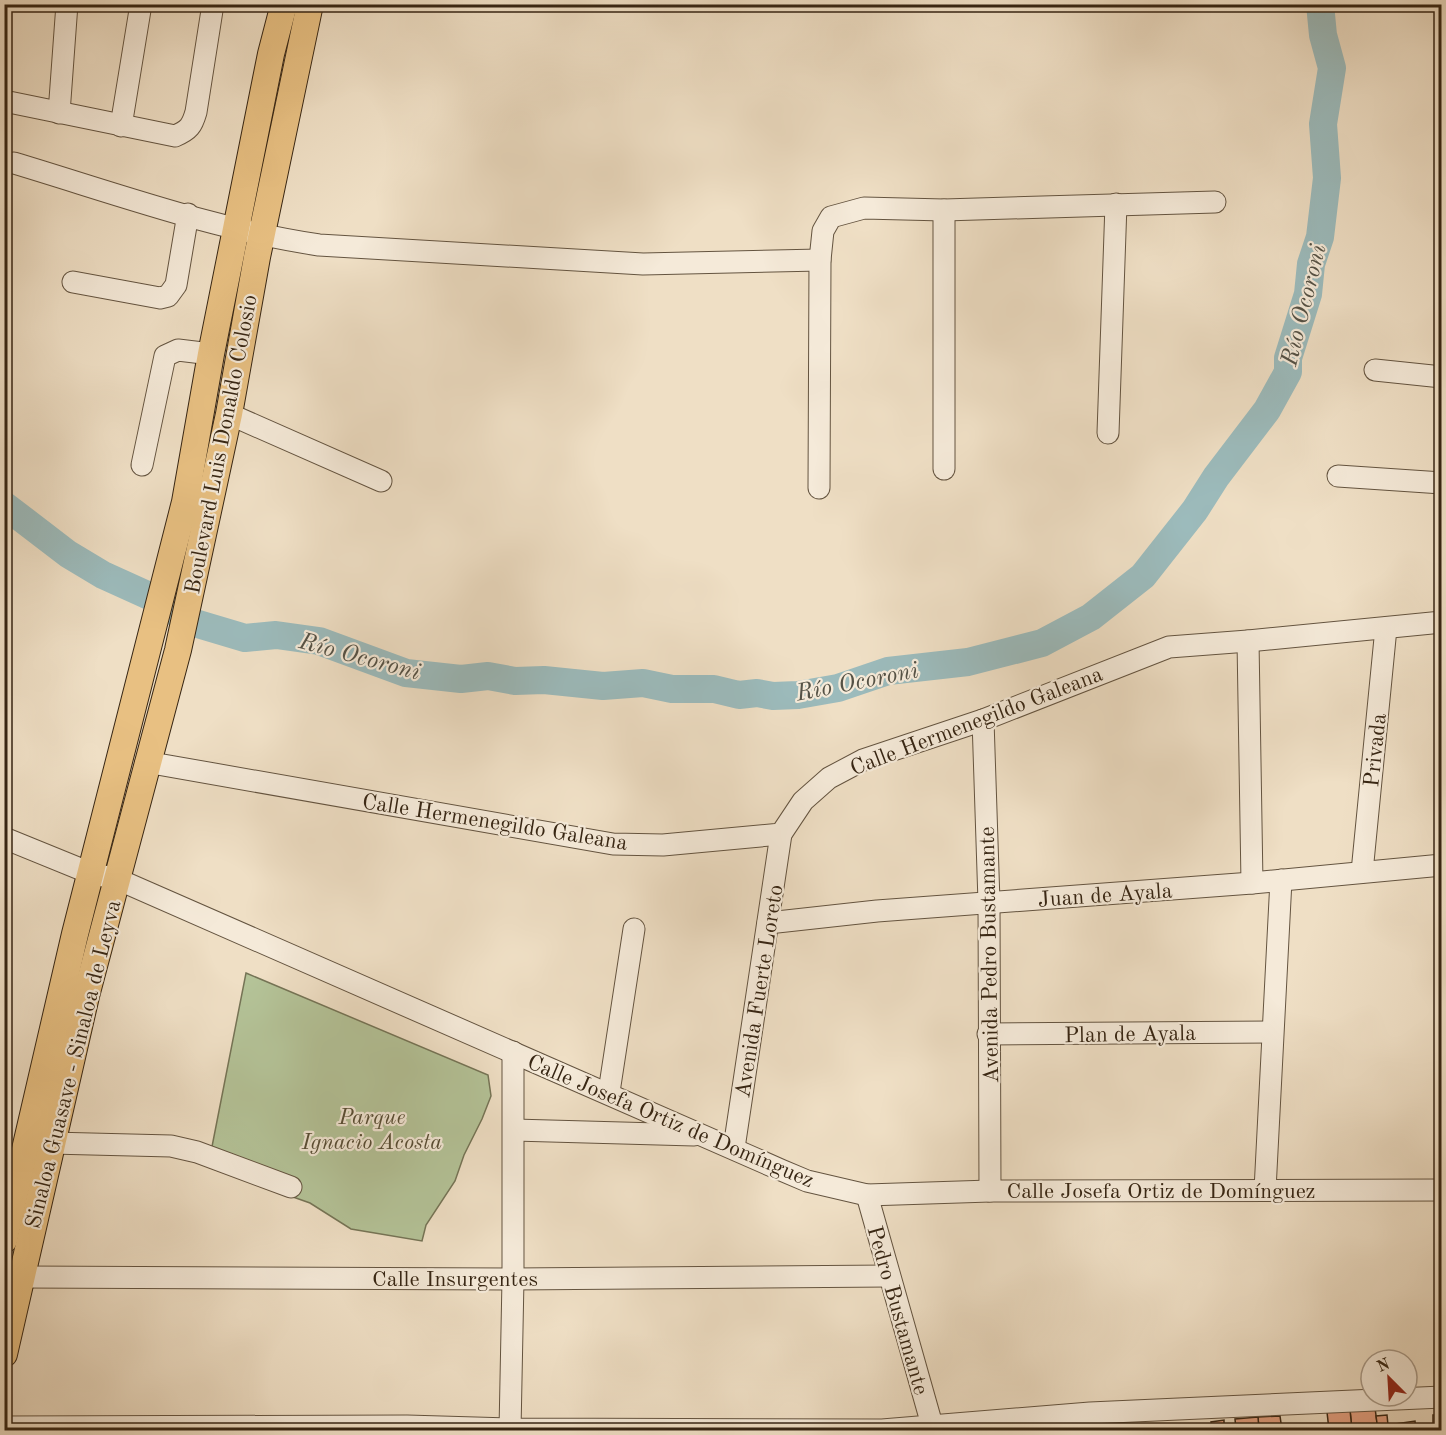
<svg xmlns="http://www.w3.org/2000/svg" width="1446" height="1435" viewBox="0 0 1446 1435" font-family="'Old Standard TT',serif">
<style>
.green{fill:#b4c398;stroke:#757456;stroke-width:1.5}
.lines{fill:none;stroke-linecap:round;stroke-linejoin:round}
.river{stroke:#9cbbbc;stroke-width:28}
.building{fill:#e7a283;stroke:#362513;stroke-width:1.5}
.minor-casing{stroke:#645440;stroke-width:23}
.major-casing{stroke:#362513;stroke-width:28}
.minor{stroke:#f5ead9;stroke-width:21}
.major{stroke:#e8c082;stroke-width:26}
.labels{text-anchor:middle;stroke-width:4.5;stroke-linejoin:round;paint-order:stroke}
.street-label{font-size:22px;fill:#362513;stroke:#f5ead9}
.park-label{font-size:22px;font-style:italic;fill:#564c34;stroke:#f5ead9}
.water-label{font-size:24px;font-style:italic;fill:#555246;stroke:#f5ead9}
</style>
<rect width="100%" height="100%" fill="#efdfc5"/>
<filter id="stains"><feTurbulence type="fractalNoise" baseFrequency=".00333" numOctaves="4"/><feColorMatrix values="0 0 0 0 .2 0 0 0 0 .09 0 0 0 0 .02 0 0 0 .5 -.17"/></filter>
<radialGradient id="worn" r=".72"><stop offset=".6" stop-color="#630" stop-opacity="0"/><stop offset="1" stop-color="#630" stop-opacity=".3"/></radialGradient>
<polygon class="green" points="246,973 488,1075 491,1096 482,1119 464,1155 455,1181 426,1225 422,1241 351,1229 310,1203 208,1167"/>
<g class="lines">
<polyline class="river" points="4,505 68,554 103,575 156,599 188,621 245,638 276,635 319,641 406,673 461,679 488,676 515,681 544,680 603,686 643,683 672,689 714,689 739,695 757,693 773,696 798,695 838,688 888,671 968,662 1042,643 1091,617 1143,576 1195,510 1216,477 1267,410 1288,372 1288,358 1308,294 1311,264 1320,237 1327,178 1323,124 1332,68 1323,35 1320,4"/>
</g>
<g class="building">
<polygon points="1375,1408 1378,1430 1352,1430 1350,1410"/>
<polygon points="1350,1410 1352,1430 1329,1430 1327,1412"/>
<polygon points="1387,1415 1388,1425 1415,1421 1416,1430 1378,1430 1376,1416"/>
<rect x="1433" y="1415" width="9" height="15"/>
<polygon points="1280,1416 1282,1430 1259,1430 1258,1417"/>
<polygon points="1258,1417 1259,1430 1236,1430 1235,1419"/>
<polygon points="1224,1420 1224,1428 1236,1427 1236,1430 1212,1430 1211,1422"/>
</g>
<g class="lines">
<g class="minor-casing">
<g id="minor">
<path d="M 4,101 L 175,136 C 189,130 192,126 196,112 L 213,4"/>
<polyline points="59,113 67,4"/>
<polyline points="121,126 141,4"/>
<path d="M 14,163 C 114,193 216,230 319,245 L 643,264 L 820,260"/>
<polyline points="73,282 160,298 168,296 176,285 188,214"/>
<polyline points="1375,370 1442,377"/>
<polyline points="229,414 381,481"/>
<polyline points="1108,433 1116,204"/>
<polyline points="142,465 165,356 178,350 211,354"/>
<polyline points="944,469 944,210"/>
<polyline points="1338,476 1442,483"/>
<polyline points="819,488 820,260 823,231 831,217 864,208 944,210 1215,202"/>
<polyline points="1248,641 1252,883"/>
<polyline points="983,720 989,902 990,1191"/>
<polyline points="146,762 613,844 663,845 781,834 803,801 829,778 863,760 983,720 1169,647 1248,641 1442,622"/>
<polyline points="4,838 90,873 117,879 781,1170 807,1181 867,1195 990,1191 1442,1190"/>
<polyline points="1362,872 1386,628"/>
<polyline points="768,923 877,911 1252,883 1442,865"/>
<polyline points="988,1034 1271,1032"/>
<polyline points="609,1092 634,929"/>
<polyline points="514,1130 694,1135"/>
<polyline points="51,1143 171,1146 197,1152 291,1187"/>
<polyline points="734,1148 781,834"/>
<polyline points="1265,1190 1281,880"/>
<polyline points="867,1195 932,1425"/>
<polyline points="21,1277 513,1279 889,1276"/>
<polyline points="4,1427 407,1426 510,1429 882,1430 1090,1413 1442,1397"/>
<polyline points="510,1430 513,1279 513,1052"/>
</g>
</g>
<g class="major-casing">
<g id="major">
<polyline points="4,1240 75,934 185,502 211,354 271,54 284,4"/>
<polyline points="4,1354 86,996 178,650 229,414 257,257 310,4"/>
</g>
</g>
<use href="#minor" class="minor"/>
<use href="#major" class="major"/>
</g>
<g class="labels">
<g class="street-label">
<text transform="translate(220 444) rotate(-79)" y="8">Boulevard Luis Donaldo Colosio</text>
<text transform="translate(976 720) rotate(-21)" y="8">Calle Hermenegildo Galeana</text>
<text transform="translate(1374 750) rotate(-84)" y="8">Privada</text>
<text transform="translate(495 821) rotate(9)" y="8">Calle Hermenegildo Galeana</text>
<text transform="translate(1105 894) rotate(-4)" y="8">Juan de Ayala</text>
<text transform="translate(988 955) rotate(-91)" y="8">Avenida Pedro Bustamante</text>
<text transform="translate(758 991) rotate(-81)" y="8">Avenida Fuerte Loreto</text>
<text transform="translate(1130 1033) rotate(-1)" y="8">Plan de Ayala</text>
<text transform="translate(72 1064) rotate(-76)" y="8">Sinaloa Guasave - Sinaloa de Leyva</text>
<text transform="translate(671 1120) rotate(23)" y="8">Calle Josefa Ortiz de Domínguez</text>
<text x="1161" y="1198">Calle Josefa Ortiz de Domínguez</text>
<text x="455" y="1286">Calle Insurgentes</text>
<text transform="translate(899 1310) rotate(74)" y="8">Pedro Bustamante</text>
</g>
<g class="park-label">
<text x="372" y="1124">Parque<tspan x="372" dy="25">Ignacio Acosta</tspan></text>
</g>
<g class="water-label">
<text transform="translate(1303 305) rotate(-76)" y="8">Río Ocoroni</text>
<text transform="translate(360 656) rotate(15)" y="8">Río Ocoroni</text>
<text transform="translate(857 681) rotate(-11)" y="8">Río Ocoroni</text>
</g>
</g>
<rect width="1446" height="1435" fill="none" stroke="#efdfc5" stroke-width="24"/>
<rect x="6" y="6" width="1434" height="1423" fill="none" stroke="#362513" stroke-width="3"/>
<rect x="12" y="12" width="1422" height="1411" fill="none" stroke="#362513" stroke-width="1.5"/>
<g transform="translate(1389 1378) rotate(336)"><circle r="28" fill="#f5ead9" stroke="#a99b8a" stroke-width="1.5"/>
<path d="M0-4.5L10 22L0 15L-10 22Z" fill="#8f2418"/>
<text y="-9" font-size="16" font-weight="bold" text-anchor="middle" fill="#362513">N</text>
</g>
<rect width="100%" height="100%" filter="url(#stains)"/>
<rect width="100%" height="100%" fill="url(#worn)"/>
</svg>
